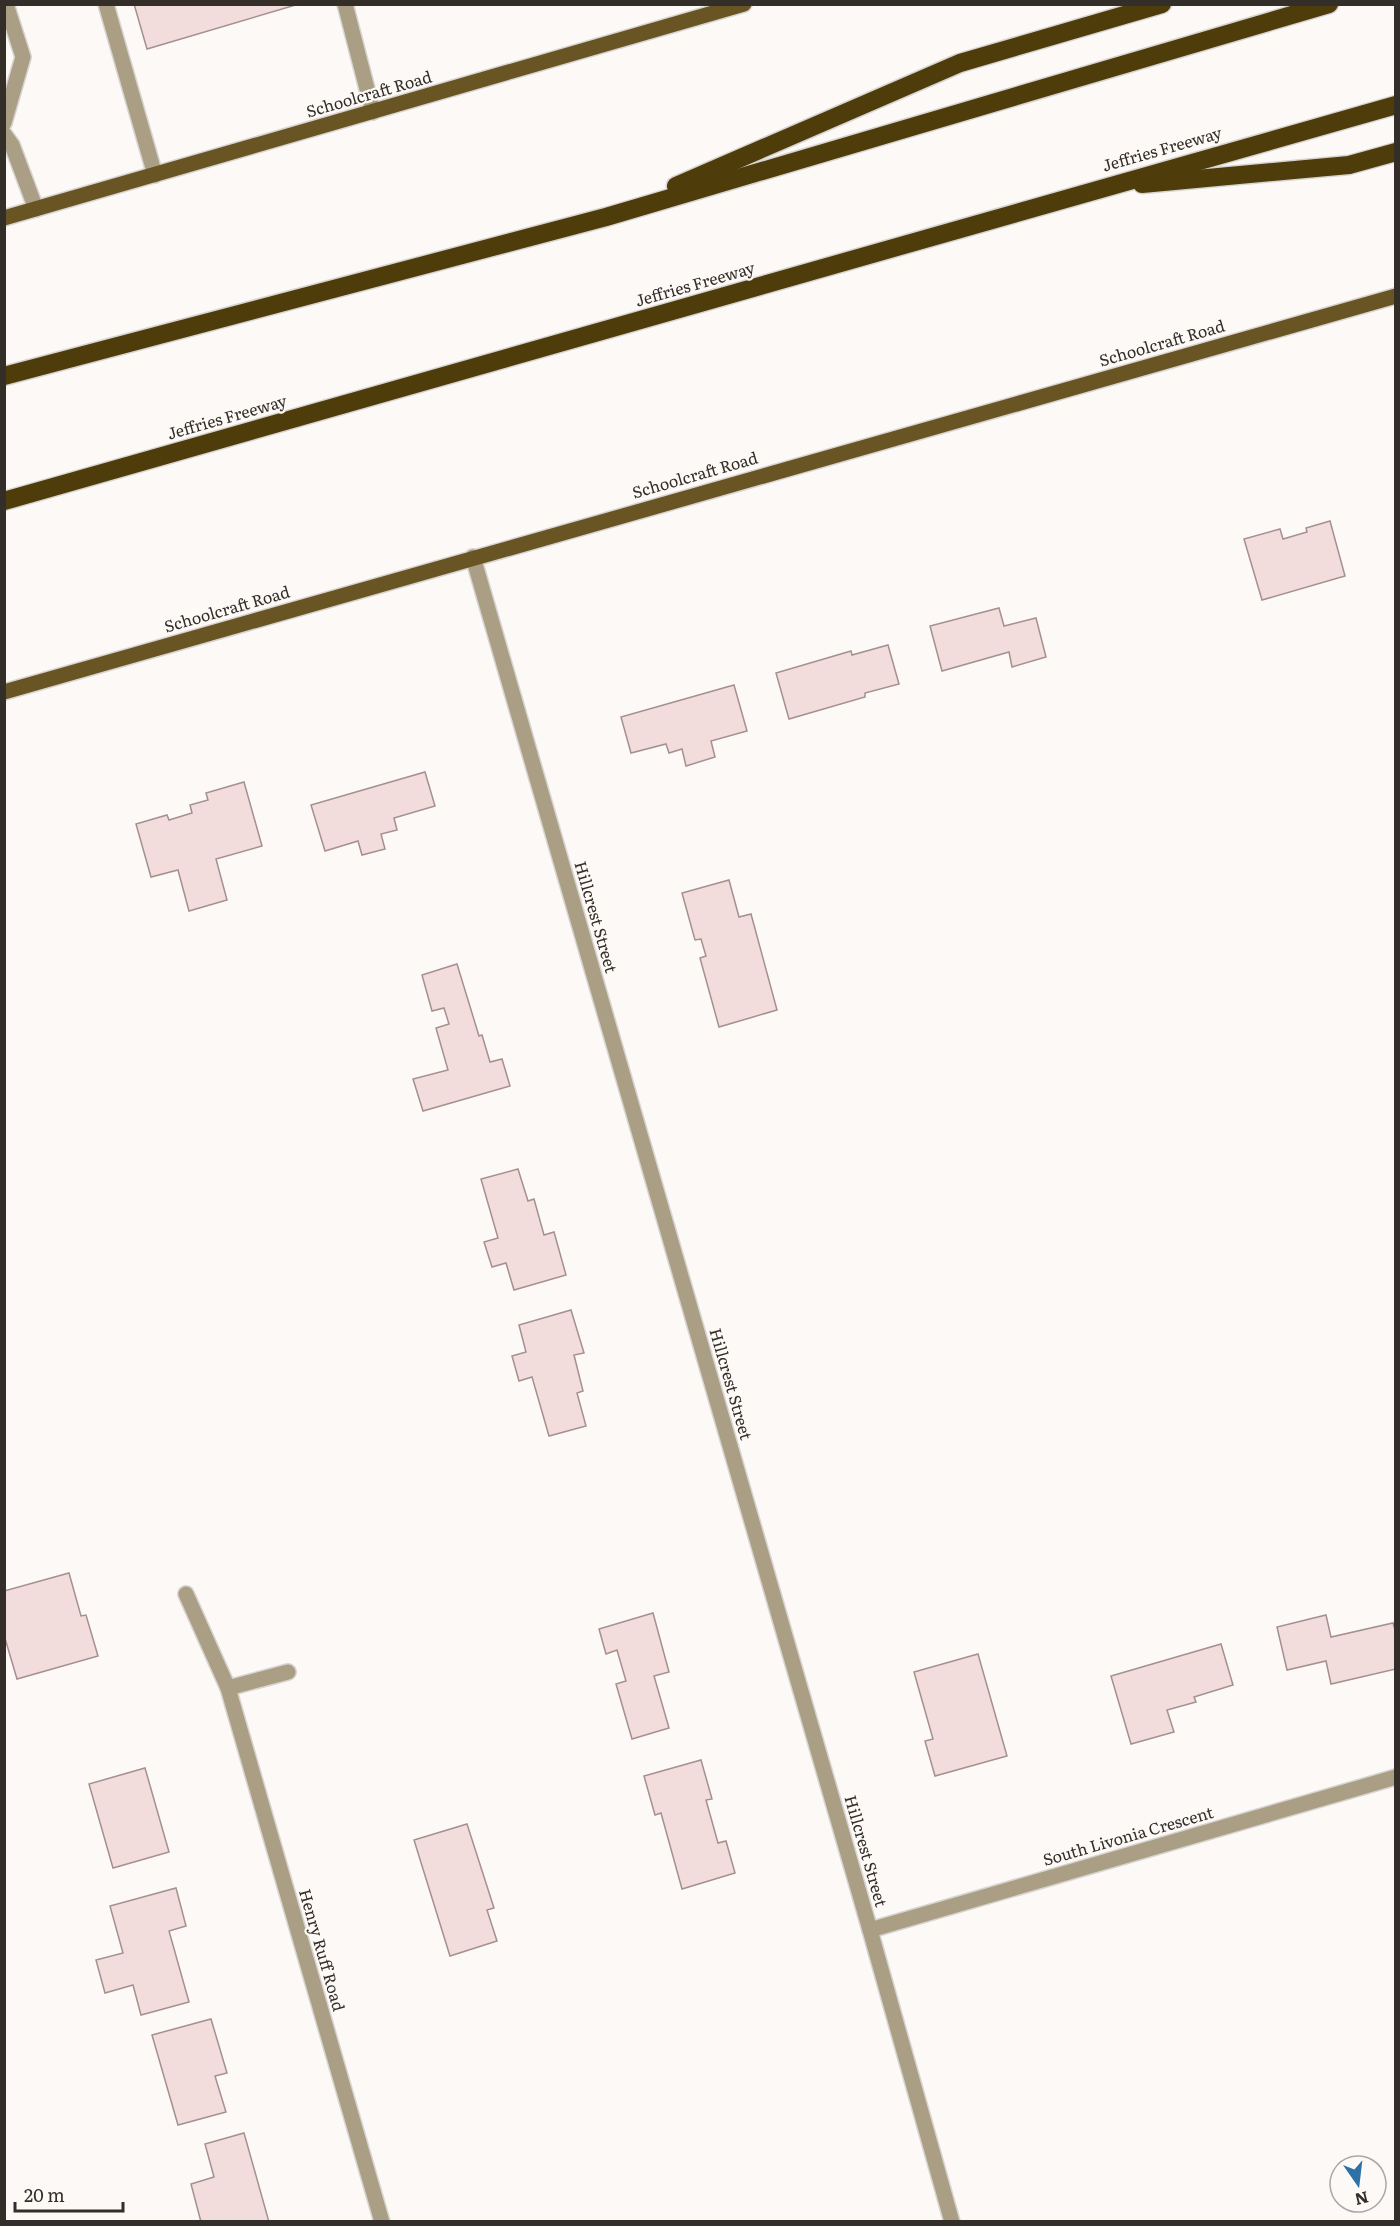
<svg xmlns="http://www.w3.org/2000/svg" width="1400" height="2226" viewBox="0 0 1400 2226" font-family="Literata,serif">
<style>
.building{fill:#f3dddc;stroke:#a4908f;stroke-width:1.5}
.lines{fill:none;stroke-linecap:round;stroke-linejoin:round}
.minor-casing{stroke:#d8d4d1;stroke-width:18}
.major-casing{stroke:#d8d4d1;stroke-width:18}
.highway-casing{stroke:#d8d4d1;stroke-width:21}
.minor{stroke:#aa9f85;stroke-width:15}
.major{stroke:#695523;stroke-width:15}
.highway{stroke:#4e3c0a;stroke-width:18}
.labels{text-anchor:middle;stroke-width:4.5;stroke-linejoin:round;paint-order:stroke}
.street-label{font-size:16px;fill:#342e29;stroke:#fcf9f6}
</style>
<rect width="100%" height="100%" fill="#fcf9f6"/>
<g class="building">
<polygon points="134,4 299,4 147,49"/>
<polygon points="1330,521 1345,576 1262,600 1244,539 1280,529 1283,539 1307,532 1306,528"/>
<polygon points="999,608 1004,626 1036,618 1046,657 1012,667 1009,652 942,671 930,626"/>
<polygon points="888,645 899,684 865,693 865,697 789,719 776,673 851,651 852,655"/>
<polygon points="734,685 747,731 711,741 715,757 686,766 682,749 669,753 666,744 631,753 621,717"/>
<polygon points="425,772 435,806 394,818 397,830 381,834 385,849 362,855 358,841 325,851 311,805"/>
<polygon points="244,782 262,846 216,859 227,900 189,911 178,870 151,877 136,824 167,815 169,820 192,813 190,805 208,800 206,793"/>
<polygon points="729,880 739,917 751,914 777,1010 719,1027 700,958 706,956 701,939 695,940 682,893"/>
<polygon points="457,964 479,1036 482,1035 490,1062 502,1059 510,1086 423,1111 413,1079 448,1070 436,1028 449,1024 444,1008 432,1011 422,975"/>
<polygon points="518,1169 528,1201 534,1199 544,1235 554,1232 566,1275 514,1290 506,1263 492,1267 484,1242 498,1238 481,1179"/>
<polygon points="571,1310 584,1353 574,1355 583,1391 577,1393 586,1426 549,1436 532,1377 519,1381 512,1356 526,1352 519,1325"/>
<polygon points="69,1573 81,1616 86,1615 98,1656 17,1679 4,1635 4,1591"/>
<polygon points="653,1613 669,1672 654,1676 669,1728 632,1739 616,1684 626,1681 617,1650 606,1654 599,1629"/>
<polygon points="1326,1615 1331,1637 1393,1623 1396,1633 1396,1669 1331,1684 1326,1661 1287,1670 1277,1627"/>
<polygon points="1221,1644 1233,1685 1194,1697 1196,1702 1167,1710 1174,1732 1131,1744 1111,1676"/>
<polygon points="978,1654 1007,1756 935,1776 925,1741 933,1739 914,1672"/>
<polygon points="701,1760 712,1799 706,1800 718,1843 726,1841 735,1873 682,1889 661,1813 655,1815 644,1776"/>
<polygon points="145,1768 169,1852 113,1868 89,1784"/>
<polygon points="467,1824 494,1908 487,1910 497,1941 450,1956 414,1840"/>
<polygon points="176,1888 186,1926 169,1931 189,2002 141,2015 133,1985 105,1993 96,1960 123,1953 110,1906"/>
<polygon points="211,2019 227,2073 215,2076 226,2112 178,2125 152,2035"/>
<polygon points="244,2133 269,2222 201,2222 191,2184 214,2177 205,2144"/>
</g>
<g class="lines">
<g class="minor-casing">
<g id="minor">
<polyline points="106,4 155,175"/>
<polyline points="345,4 373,112"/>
<polyline points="4,123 23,57 6,4"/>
<polyline points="4,134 12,145 36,209"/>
<polyline points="473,557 870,1930 952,2222"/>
<polyline points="186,1594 228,1688 382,2222"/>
<polyline points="228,1688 288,1672"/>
<polyline points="870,1930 1396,1777"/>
</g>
</g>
<g class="major-casing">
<g id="major">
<polyline points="4,218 744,4"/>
<polyline points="4,692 1396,296"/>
</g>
</g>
<g class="highway-casing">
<g id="highway">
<polyline points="1142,184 1349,165 1396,152"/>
<polyline points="676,186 960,63 1162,4"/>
<polyline points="4,376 606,217 1329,4"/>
<path d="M 4,501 C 468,370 931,234 1396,105"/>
</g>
</g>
<use href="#minor" class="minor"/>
<use href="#major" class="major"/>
<use href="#highway" class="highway"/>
</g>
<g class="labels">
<g class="street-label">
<text transform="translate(369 94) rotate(-16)" y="6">Schoolcraft Road</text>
<text transform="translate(1162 149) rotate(-16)" y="6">Jeffries Freeway</text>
<text transform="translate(695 284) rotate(-16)" y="6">Jeffries Freeway</text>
<text transform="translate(1162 343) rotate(-16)" y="6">Schoolcraft Road</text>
<text transform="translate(227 417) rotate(-16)" y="6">Jeffries Freeway</text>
<text transform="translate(695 475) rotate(-16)" y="6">Schoolcraft Road</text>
<text transform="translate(227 609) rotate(-16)" y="6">Schoolcraft Road</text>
<text transform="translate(596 917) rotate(74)" y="6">Hillcrest Street</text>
<text transform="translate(731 1384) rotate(74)" y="6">Hillcrest Street</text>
<text transform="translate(1128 1836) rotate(-16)" y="6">South Livonia Crescent</text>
<text transform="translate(866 1851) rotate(74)" y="6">Hillcrest Street</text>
<text transform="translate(322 1950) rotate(74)" y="6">Henry Ruff Road</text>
</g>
</g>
<rect width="1400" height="2226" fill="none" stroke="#342e29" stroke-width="12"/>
<g transform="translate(1358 2184) rotate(166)"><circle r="28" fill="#fcf9f6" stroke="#aca8a4" stroke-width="1.5"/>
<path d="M0-4.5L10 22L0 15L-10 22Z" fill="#2e71a7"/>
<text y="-9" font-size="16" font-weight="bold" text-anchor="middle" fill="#342e29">N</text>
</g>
<path d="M15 2202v9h108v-9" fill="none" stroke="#342e29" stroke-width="3"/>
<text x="24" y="2202" font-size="18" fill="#342e29" stroke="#fcf9f6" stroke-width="4.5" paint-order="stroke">20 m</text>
</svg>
